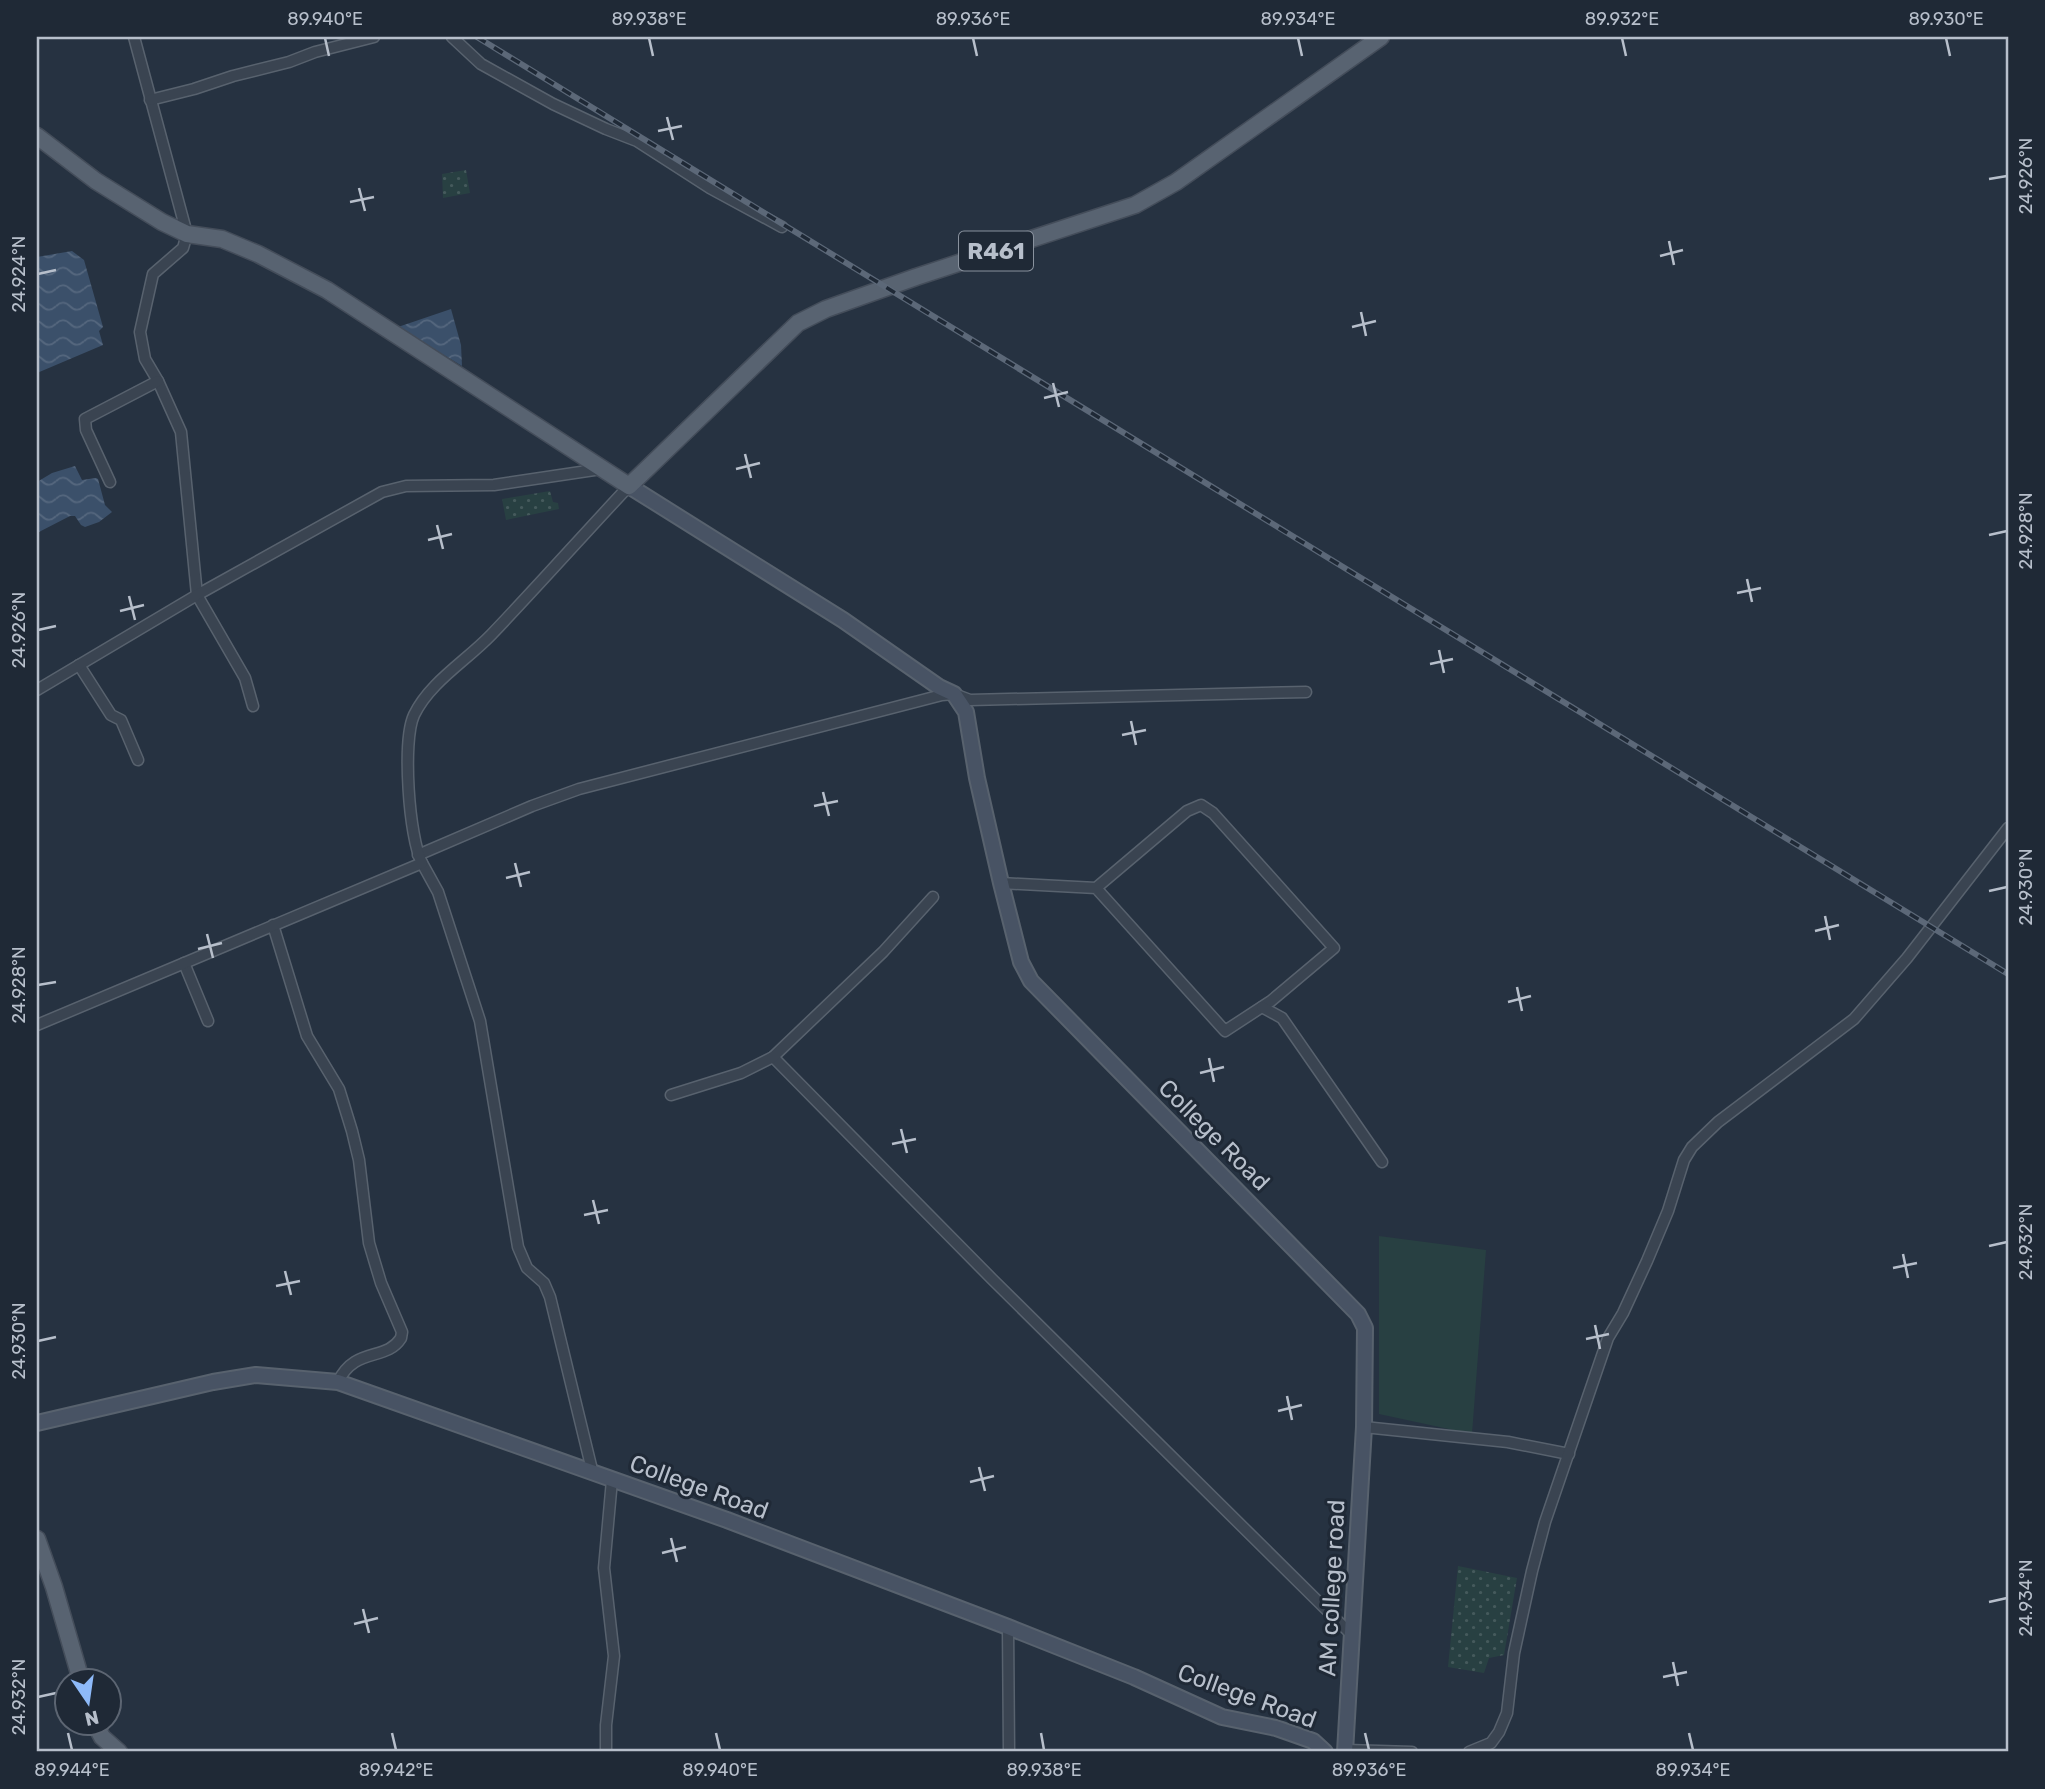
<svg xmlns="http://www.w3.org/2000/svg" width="2045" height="1789" viewBox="0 0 2045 1789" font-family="Rubik,sans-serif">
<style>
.park{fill:url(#park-dots)}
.garden{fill:#284042}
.water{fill:url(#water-waves)}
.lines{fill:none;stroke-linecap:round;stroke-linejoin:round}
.street-casing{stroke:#58626e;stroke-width:13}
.secondary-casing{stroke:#58626e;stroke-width:18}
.primary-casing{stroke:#444d5a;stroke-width:19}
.street{stroke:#3a4451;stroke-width:10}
.secondary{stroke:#485364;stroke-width:14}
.primary{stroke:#586371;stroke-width:16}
.rail-casing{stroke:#5c6878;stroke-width:6}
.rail{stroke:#1f2936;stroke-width:3.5;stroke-dasharray:10;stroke-linecap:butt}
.ticks{fill:none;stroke:#b7bfcb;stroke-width:2.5}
.labels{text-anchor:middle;stroke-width:6;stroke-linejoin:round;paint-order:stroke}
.shield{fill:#1f2936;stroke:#89929e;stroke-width:2}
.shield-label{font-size:23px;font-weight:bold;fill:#b7bfcb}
.street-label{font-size:24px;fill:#b7bfcb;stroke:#1f2936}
.neatline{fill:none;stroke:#b7bfcb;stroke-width:2.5}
.ticks-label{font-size:18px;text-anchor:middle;fill:#b7bfcb}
</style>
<defs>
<pattern id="park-dots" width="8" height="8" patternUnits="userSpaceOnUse" patternTransform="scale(1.75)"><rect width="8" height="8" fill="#284042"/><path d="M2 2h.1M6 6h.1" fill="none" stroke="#455a5c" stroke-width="1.8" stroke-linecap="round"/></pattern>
<pattern id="water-waves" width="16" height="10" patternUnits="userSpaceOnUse" patternTransform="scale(1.75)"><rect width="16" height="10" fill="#3b506a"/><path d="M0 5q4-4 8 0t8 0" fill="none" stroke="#55677e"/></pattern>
</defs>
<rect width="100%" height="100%" fill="#263241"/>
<g class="park">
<polygon points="466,170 470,193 443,198 442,174"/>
<polygon points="550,491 553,502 558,503 559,509 506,520 502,499"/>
<polygon points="1458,1566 1517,1578 1504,1655 1489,1658 1484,1673 1448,1667"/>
</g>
<polygon class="garden" points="1379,1236 1486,1250 1472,1434 1379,1414"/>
<g class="water">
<polygon points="72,251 84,260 103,327 99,331 103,345 37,373 37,257"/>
<polygon points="451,309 461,345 462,366 398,327"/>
<polygon points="75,466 82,480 96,478 98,479 105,505 112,512 99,522 85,527 81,525 75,516 70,516 37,533 37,482 52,473"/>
</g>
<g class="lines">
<g class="street-casing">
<g id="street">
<polyline points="134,37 187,234 183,248 153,274 140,332 145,359 158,381 181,432 197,595 245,678 253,706"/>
<polyline points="452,37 481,64 553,104 606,129 637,141 710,188 782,227"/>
<polyline points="150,100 194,89 233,76 289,62 315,52 374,37"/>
<polyline points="110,482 86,430 85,419 158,381"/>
<polyline points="79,665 111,715 121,720 138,760"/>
<polyline points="37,690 197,595 382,492 406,486 494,485 601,469"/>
<polyline points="418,855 532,806 579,789 942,695 954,694 970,700 1306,692"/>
<polyline points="422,863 438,892 480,1021 518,1247 527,1268 544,1283 550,1297 593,1474"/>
<polyline points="1001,883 1096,888 1225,1031 1271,1001 1334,948 1213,813 1201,805 1187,811 1096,888"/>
<path d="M 273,925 L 307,1036 L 339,1089 L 352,1131 L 359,1160 L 369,1243 L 381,1283 L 402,1332 L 401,1338 C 386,1362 355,1346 338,1382"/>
<polyline points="184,963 208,1021"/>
<polyline points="1262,1007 1282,1018 1382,1162"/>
<path d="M 37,1025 L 422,863 C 409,838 402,741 414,715 C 430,682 466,661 491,635 C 538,586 583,535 629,486"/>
<polyline points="773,1057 992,1279 1353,1636"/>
<polyline points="671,1095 741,1073 773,1057 883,952 933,897"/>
<polyline points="1364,1427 1508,1442 1569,1454"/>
<polyline points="1008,1627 1009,1752"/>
<polyline points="1346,1750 1412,1752"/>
<polyline points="606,1752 606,1725 614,1656 604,1568 612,1480"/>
<polyline points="1469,1752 1491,1743 1499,1732 1507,1713 1514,1653 1532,1571 1545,1522 1608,1338 1623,1313 1647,1261 1668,1211 1684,1160 1692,1147 1718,1122 1854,1019 1907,958 2008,828"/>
</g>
</g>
<g class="secondary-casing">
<g id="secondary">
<polyline points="629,486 843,620 939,687 954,694 966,712 977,778 1001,883 1021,962 1031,981 1358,1314 1365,1328 1364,1427 1345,1752"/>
<polyline points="37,1423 213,1382 256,1375 338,1382 727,1520 1008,1627 1134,1677 1222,1717 1276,1728 1313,1741 1325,1752"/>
</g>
</g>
<g class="primary-casing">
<g id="primary">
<polyline points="37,136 96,181 162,222 187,234 222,239 258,254 327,290 629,486 798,323 826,309 916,277 1135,205 1176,182 1381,37"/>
<polyline points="37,1539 54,1587 81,1680"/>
<polyline points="94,1722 102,1737 119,1752"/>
</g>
</g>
<use href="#street" class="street"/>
<use href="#secondary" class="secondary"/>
<use href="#primary" class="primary"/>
<g class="rail-casing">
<polyline id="rail" points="477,37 2008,974"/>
</g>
<use href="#rail" class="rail"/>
</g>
<path class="ticks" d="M 325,38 L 329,56M 649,38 L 653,56M 973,38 L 977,56M 1298,38 L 1302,56M 1622,38 L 1626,56M 1946,38 L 1950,56M 667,117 L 673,140M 658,131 L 682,126M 1989,179 L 2007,176M 359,188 L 365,211M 350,202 L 374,197M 1669,241 L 1674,265M 1660,256 L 1683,250M 38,274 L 56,270M 1361,312 L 1366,336M 1352,327 L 1376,321M 1053,383 L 1059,407M 1044,398 L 1068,392M 745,454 L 751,478M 736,469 L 760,463M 437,525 L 443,549M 1989,535 L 2007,531M 428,540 L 452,534M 1747,579 L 1752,602M 1737,593 L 1761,588M 129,596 L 135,620M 120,611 L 144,605M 38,630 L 56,626M 1439,650 L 1444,673M 1430,664 L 1453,659M 1131,721 L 1136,745M 1122,735 L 1146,730M 823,792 L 829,816M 814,806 L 838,801M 515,863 L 521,887M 506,878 L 530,872M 1989,891 L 2007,887M 1825,916 L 1830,940M 1815,931 L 1839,925M 207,934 L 213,958M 198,949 L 222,943M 38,985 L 56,982M 1517,987 L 1522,1011M 1508,1002 L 1531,996M 1209,1058 L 1214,1082M 1200,1073 L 1224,1067M 901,1129 L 907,1153M 892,1144 L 916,1139M 593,1200 L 599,1224M 584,1215 L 608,1210M 1989,1246 L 2007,1242M 1903,1254 L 1908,1278M 1893,1268 L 1917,1263M 285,1271 L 291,1295M 276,1286 L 300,1281M 1595,1325 L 1600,1349M 1586,1339 L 1609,1334M 38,1341 L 56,1337M 1287,1396 L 1292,1420M 1278,1411 L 1302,1405M 979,1467 L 985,1491M 970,1482 L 994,1476M 671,1538 L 677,1562M 662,1553 L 686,1547M 1989,1602 L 2007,1598M 363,1609 L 369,1633M 354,1624 L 378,1618M 1673,1662 L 1678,1686M 1663,1677 L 1687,1672M 38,1697 L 56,1693M 68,1733 L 72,1750M 392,1733 L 396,1750M 716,1733 L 720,1750M 1041,1733 L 1044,1750M 1365,1733 L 1369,1750M 1689,1733 L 1693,1750"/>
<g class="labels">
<rect class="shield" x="959" y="231.5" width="74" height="39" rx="5"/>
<g class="shield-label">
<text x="996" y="259">R461</text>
</g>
<g class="street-label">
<text transform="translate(1214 1135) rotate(45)" y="8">College Road</text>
<text transform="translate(699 1487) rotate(20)" y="8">College Road</text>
<text transform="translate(1332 1588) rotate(-87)" y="8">AM college road</text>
<text transform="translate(1247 1696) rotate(20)" y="8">College Road</text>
</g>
</g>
<rect width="2045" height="1789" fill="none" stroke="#1f2936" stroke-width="77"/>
<g transform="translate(88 1702) rotate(167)"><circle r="33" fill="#1f2936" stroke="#5c6572" stroke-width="2"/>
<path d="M0-5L12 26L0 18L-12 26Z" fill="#8ebaf9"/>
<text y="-10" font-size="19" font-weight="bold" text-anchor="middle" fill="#b7bfcb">N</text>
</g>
<rect x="38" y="38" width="1969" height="1712" class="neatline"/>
<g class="ticks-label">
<text x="325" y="25">89.940°E</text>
<text x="649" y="25">89.938°E</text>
<text x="973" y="25">89.936°E</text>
<text x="1298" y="25">89.934°E</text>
<text x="1622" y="25">89.932°E</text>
<text x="1946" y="25">89.930°E</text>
<text transform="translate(2026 176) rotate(-90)" y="6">24.926°N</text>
<text transform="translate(19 274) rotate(-90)" y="6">24.924°N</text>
<text transform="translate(2026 531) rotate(-90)" y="6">24.928°N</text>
<text transform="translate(19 630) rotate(-90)" y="6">24.926°N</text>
<text transform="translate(2026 887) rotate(-90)" y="6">24.930°N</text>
<text transform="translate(19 985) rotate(-90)" y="6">24.928°N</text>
<text transform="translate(2026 1242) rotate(-90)" y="6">24.932°N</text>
<text transform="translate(19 1341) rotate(-90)" y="6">24.930°N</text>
<text transform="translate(2026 1598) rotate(-90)" y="6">24.934°N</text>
<text transform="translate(19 1697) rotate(-90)" y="6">24.932°N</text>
<text x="72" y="1776">89.944°E</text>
<text x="396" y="1776">89.942°E</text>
<text x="720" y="1776">89.940°E</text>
<text x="1044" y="1776">89.938°E</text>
<text x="1369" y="1776">89.936°E</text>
<text x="1693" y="1776">89.934°E</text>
</g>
</svg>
